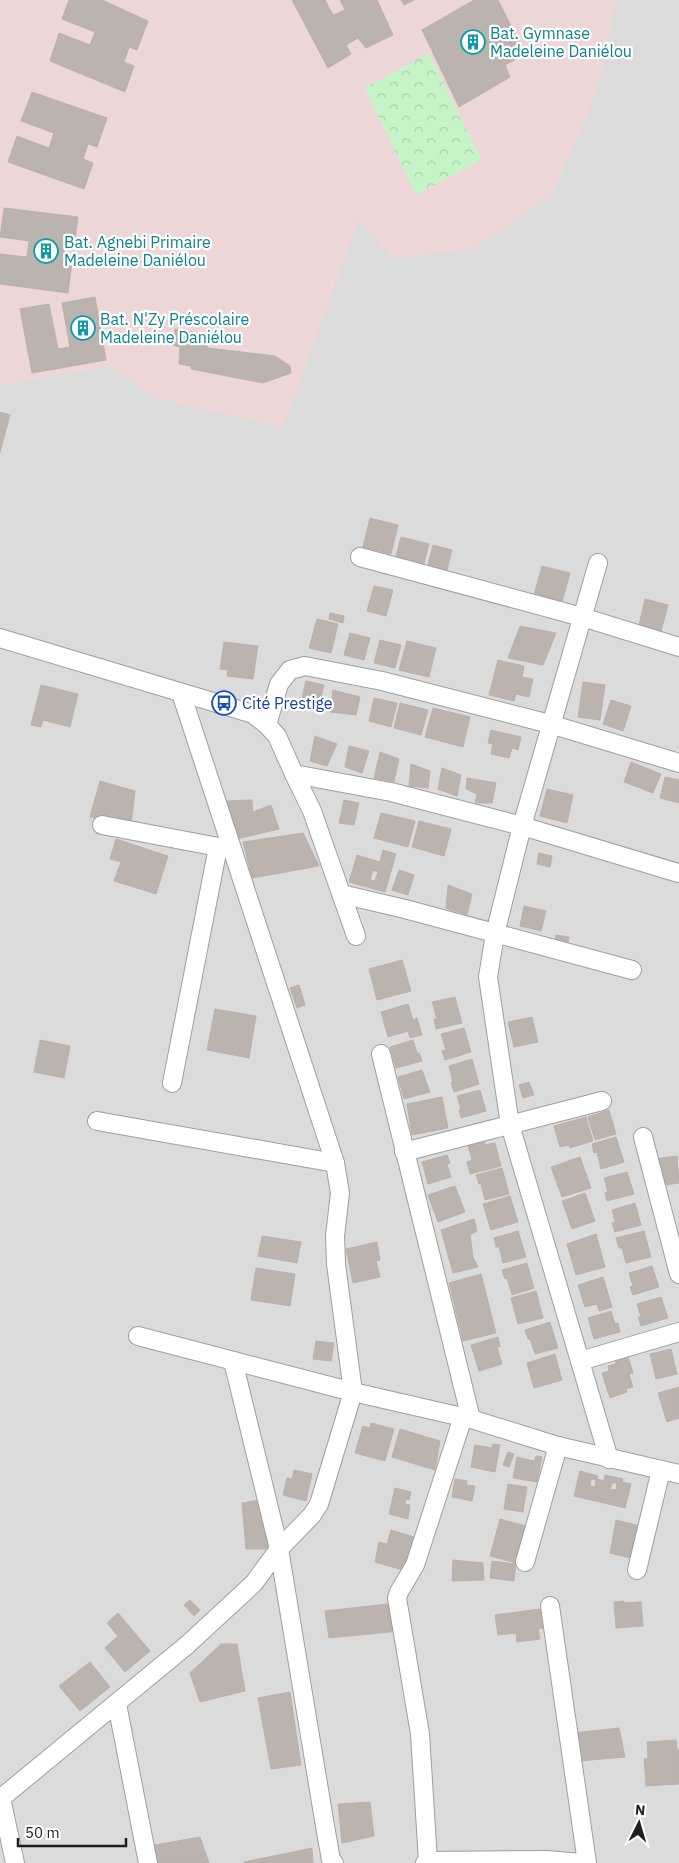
<svg xmlns="http://www.w3.org/2000/svg" width="679" height="1863" viewBox="0 0 679 1863" font-family="'IBM Plex Sans',sans-serif">
<style>
.residential{fill:#dcdbdb}
.commercial{fill:#ecd6d6}
.park{fill:url(#park-crowns)}
.building{fill:#bab3ae;stroke:#bdb1a9;fill-rule:evenodd}
.lines{fill:none;stroke-linecap:round;stroke-linejoin:round}
.minor-casing{stroke:#9f9f9f;stroke-width:20}
.minor{stroke:#fff;stroke-width:18}
.labels{text-anchor:middle;stroke-width:4.5;stroke-linejoin:round;paint-order:stroke}
.culture-label{font-size:16px;fill:#0d838f;stroke:#fff;text-anchor:start}
.transit-label{font-size:16px;fill:#164399;stroke:#fff;text-anchor:start}
</style>
<defs>
<pattern id="park-crowns" width="20" height="18" patternUnits="userSpaceOnUse" patternTransform="scale(1.25)"><rect width="20" height="18" fill="#c7f3c9"/><path d="M2 6a3 3 0 1 1 6 0M12 15a3 3 0 1 1 6 0" fill="none" stroke="#aad0ac"/></pattern>
</defs>
<rect width="100%" height="100%" fill="#eeeae5"/>
<rect class="residential" x="0" y="0" width="679" height="1863"/>
<polygon class="commercial" points="0,0 617,0 597,92 552,195 475,248 394,259 359,220 283,428 156,398 111,366 0,386"/>
<polygon class="park" points="429,53 482,160 416,195 365,88"/>
<g class="building">
<polygon points="69,0 102,0 148,21 137,50 129,47 124,62 134,66 125,92 50,61 59,33 90,45 95,32 62,19"/>
<polygon points="292,0 325,0 333,15 345,10 340,0 377,0 393,35 366,48 358,38 346,45 351,54 328,68"/>
<polygon points="401,0 414,0 404,5"/>
<polygon points="474,0 498,0 525,54 505,65 510,77 459,107 422,30"/>
<polygon points="32,92 107,118 97,147 88,144 83,159 93,163 84,189 8,162 17,136 49,148 54,133 21,121"/>
<polygon points="4,208 78,217 74,248 64,247 63,261 72,262 68,293 0,284 0,254 27,257 29,241 0,237"/>
<polygon points="95,297 106,360 32,373 20,309 49,304 58,349 70,347 62,303"/>
<polygon points="175,329 198,333 208,348 275,356 290,366 291,373 263,383 191,369 191,366 179,364 180,347 173,345"/>
<polygon points="0,412 10,415 0,452"/>
<polygon points="370,518 398,525 391,554 363,547"/>
<polygon points="401,537 429,544 423,567 395,560"/>
<polygon points="433,545 452,550 447,570 428,565"/>
<polygon points="542,566 570,573 562,602 534,595"/>
<polygon points="374,586 393,590 386,616 367,611"/>
<polygon points="645,599 668,605 661,631 639,625"/>
<polygon points="330,613 344,616 343,623 329,619"/>
<polygon points="317,619 338,624 331,653 309,648"/>
<polygon points="520,626 556,633 543,665 508,658"/>
<polygon points="350,633 370,638 364,660 344,655"/>
<polygon points="380,640 401,645 395,668 374,663"/>
<polygon points="407,641 436,648 429,677 399,670"/>
<polygon points="224,642 258,646 253,679 227,676 228,670 220,669"/>
<polygon points="498,660 524,666 522,677 533,679 529,697 516,694 514,701 489,695"/>
<polygon points="306,681 324,685 320,701 302,697"/>
<polygon points="583,682 605,685 600,720 578,717"/>
<polygon points="41,685 78,694 70,727 43,720 41,727 31,725"/>
<polygon points="333,690 360,697 356,715 330,712"/>
<polygon points="374,698 397,703 391,727 369,721"/>
<polygon points="611,700 631,706 623,731 603,724"/>
<polygon points="400,703 428,710 421,735 394,728"/>
<polygon points="433,708 470,717 463,747 425,737"/>
<polygon points="491,730 521,737 518,750 512,748 509,758 491,754 493,744 488,743"/>
<polygon points="315,736 337,744 327,766 310,761"/>
<polygon points="349,746 369,751 362,773 345,767"/>
<polygon points="380,752 399,759 394,782 374,778"/>
<polygon points="631,762 661,774 653,793 624,782"/>
<polygon points="411,764 430,771 428,788 409,786"/>
<polygon points="442,768 461,775 457,796 438,789"/>
<polygon points="665,777 679,780 679,803 660,798"/>
<polygon points="467,778 496,783 492,803 475,803 477,794 466,789"/>
<polygon points="100,781 135,791 131,825 90,817"/>
<polygon points="547,789 573,795 567,823 540,816"/>
<polygon points="252,800 253,812 271,805 279,829 237,839 226,801"/>
<polygon points="344,800 359,803 354,825 339,823"/>
<polygon points="381,813 415,821 408,847 374,838"/>
<polygon points="419,821 451,829 444,856 412,847"/>
<polygon points="303,833 319,866 252,878 243,842"/>
<polygon points="116,839 168,856 156,894 114,881 121,862 110,859"/>
<path d="M 383,850 L 396,854 L 385,892 L 349,882 L 357,855 L 380,862 ZM 373,870 L 378,872 L 375,881 L 370,880 Z"/>
<polygon points="539,853 552,856 550,867 537,864"/>
<polygon points="399,870 414,875 408,895 392,890"/>
<polygon points="448,885 472,894 467,915 446,908"/>
<polygon points="524,906 546,911 541,931 520,926"/>
<polygon points="556,935 569,937 568,943 555,941"/>
<polygon points="402,960 411,991 377,1000 369,969"/>
<polygon points="299,985 305,1005 297,1008 290,988"/>
<polygon points="455,997 462,1023 436,1029 434,1019 437,1019 432,1002"/>
<polygon points="408,1004 413,1020 417,1018 422,1035 410,1038 408,1031 388,1037 381,1012"/>
<polygon points="215,1009 256,1016 249,1058 207,1050"/>
<polygon points="532,1017 538,1042 514,1047 508,1022"/>
<polygon points="464,1028 471,1052 445,1060 442,1051 446,1050 441,1034"/>
<polygon points="40,1040 70,1046 64,1078 34,1072"/>
<polygon points="413,1040 417,1053 419,1053 422,1061 396,1068 390,1047"/>
<polygon points="472,1059 479,1084 454,1092 451,1082 453,1082 449,1066"/>
<polygon points="422,1070 430,1092 404,1099 398,1077"/>
<polygon points="529,1082 534,1095 523,1098 519,1085"/>
<polygon points="480,1090 486,1111 461,1118 459,1110 461,1109 457,1096"/>
<polygon points="442,1097 448,1128 412,1135 407,1104"/>
<polygon points="609,1110 616,1134 595,1140 588,1117"/>
<polygon points="586,1117 593,1141 570,1148 569,1145 560,1147 554,1126"/>
<polygon points="616,1137 624,1162 601,1169 597,1152 594,1153 592,1144"/>
<polygon points="484,1138 485,1145 495,1143 501,1166 470,1174 467,1162 472,1160 467,1142"/>
<polygon points="447,1155 450,1163 447,1164 451,1177 428,1184 422,1162"/>
<polygon points="677,1156 679,1183 658,1186 654,1159"/>
<polygon points="580,1157 591,1188 562,1197 551,1167"/>
<polygon points="502,1168 509,1194 485,1200 481,1184 479,1184 476,1175"/>
<polygon points="627,1172 634,1194 607,1201 605,1193 608,1192 604,1178"/>
<polygon points="455,1186 465,1212 438,1222 428,1195"/>
<polygon points="585,1193 595,1221 572,1229 562,1201"/>
<polygon points="510,1196 518,1222 491,1230 483,1204"/>
<polygon points="635,1203 641,1225 615,1232 612,1223 615,1222 612,1210"/>
<polygon points="474,1219 477,1231 470,1235 473,1257 478,1267 453,1273 441,1230"/>
<polygon points="518,1231 526,1257 503,1263 499,1247 496,1247 494,1238"/>
<polygon points="644,1231 651,1257 626,1263 622,1248 619,1248 616,1238"/>
<polygon points="596,1234 605,1267 576,1275 567,1244"/>
<polygon points="262,1236 301,1242 297,1263 258,1256"/>
<polygon points="377,1242 380,1260 376,1261 380,1277 353,1283 346,1249"/>
<polygon points="527,1263 534,1288 512,1295 507,1278 505,1279 502,1270"/>
<polygon points="652,1266 659,1287 633,1295 630,1287 633,1286 629,1273"/>
<polygon points="256,1268 295,1274 290,1306 251,1300"/>
<polygon points="481,1274 496,1333 463,1341 449,1283"/>
<polygon points="603,1277 612,1307 599,1311 597,1304 585,1307 578,1285"/>
<polygon points="536,1291 543,1318 518,1324 511,1298"/>
<polygon points="661,1297 668,1318 641,1326 638,1317 641,1317 637,1304"/>
<polygon points="611,1311 615,1324 618,1323 620,1332 594,1339 588,1318"/>
<polygon points="550,1322 558,1348 535,1354 530,1339 528,1339 525,1330"/>
<polygon points="498,1337 500,1347 497,1347 502,1364 479,1371 471,1345"/>
<polygon points="316,1341 334,1343 331,1361 313,1359"/>
<polygon points="671,1349 677,1374 656,1379 650,1354"/>
<polygon points="555,1354 562,1380 534,1388 527,1363"/>
<polygon points="628,1357 633,1373 629,1374 633,1387 626,1389 627,1392 610,1398 602,1373 609,1371 608,1366 616,1364 615,1360"/>
<polygon points="679,1387 679,1418 667,1422 658,1393"/>
<polygon points="371,1423 394,1429 385,1461 355,1453 363,1426 370,1428"/>
<polygon points="400,1429 440,1441 435,1470 392,1457"/>
<polygon points="493,1444 500,1445 495,1472 471,1467 475,1445 492,1448"/>
<polygon points="508,1452 514,1454 509,1467 503,1465"/>
<polygon points="536,1456 542,1457 537,1482 513,1478 517,1457 534,1461"/>
<polygon points="294,1470 312,1474 306,1501 283,1495 287,1478 292,1479"/>
<path d="M 580,1471 L 598,1476 L 597,1479 L 604,1481 L 605,1475 L 623,1479 L 622,1482 L 631,1484 L 625,1508 L 574,1496 ZM 591,1479 L 596,1480 L 595,1487 L 590,1486 ZM 612,1483 L 617,1483 L 616,1490 L 610,1489 Z"/>
<polygon points="455,1479 467,1481 466,1485 475,1486 472,1501 452,1497"/>
<polygon points="508,1484 527,1487 523,1512 504,1509"/>
<polygon points="395,1488 411,1492 409,1500 406,1499 405,1504 410,1505 408,1519 389,1514"/>
<polygon points="265,1499 271,1549 246,1549 242,1503"/>
<polygon points="500,1519 526,1526 516,1563 490,1556"/>
<polygon points="616,1520 640,1526 634,1559 610,1553"/>
<polygon points="391,1530 414,1537 406,1571 375,1562 379,1542 387,1544"/>
<polygon points="453,1560 483,1563 484,1580 452,1581"/>
<polygon points="492,1561 516,1564 514,1581 490,1578"/>
<polygon points="190,1600 200,1610 194,1616 184,1605"/>
<polygon points="624,1601 624,1603 641,1602 643,1626 616,1628 614,1602"/>
<polygon points="397,1603 399,1631 329,1638 325,1611"/>
<polygon points="540,1609 543,1628 538,1629 540,1639 517,1642 516,1633 498,1635 495,1615"/>
<polygon points="118,1613 150,1651 125,1672 105,1648 118,1636 107,1623"/>
<polygon points="221,1644 237,1644 245,1691 200,1702 190,1673"/>
<polygon points="90,1662 110,1687 80,1711 59,1686"/>
<polygon points="290,1692 301,1765 271,1769 258,1698"/>
<polygon points="619,1728 625,1757 579,1761 573,1733"/>
<polygon points="676,1740 677,1750 679,1750 679,1784 646,1786 644,1759 648,1758 647,1742"/>
<polygon points="370,1802 374,1836 342,1843 338,1804"/>
<polygon points="200,1837 209,1863 152,1863 149,1846"/>
<polygon points="312,1848 313,1863 244,1863 244,1862"/>
</g>
<g class="lines">
<g class="minor-casing">
<g id="minor">
<polyline points="360,557 582,617 679,647"/>
<polyline points="598,563 522,826 495,934 488,977 510,1125 609,1459"/>
<polyline points="0,638 253,714 267,725 277,736 294,774 312,811 356,936"/>
<polyline points="181,693 335,1163 340,1193 335,1236 336,1264 353,1392 471,1419 558,1446 679,1474"/>
<polyline points="267,725 279,684 290,670 305,666 382,681 550,724 679,763"/>
<polyline points="294,774 391,792 522,826 678,873"/>
<polyline points="102,825 229,849"/>
<polyline points="341,894 405,909 632,970"/>
<polyline points="381,1054 471,1419"/>
<polyline points="172,1083 218,847"/>
<polyline points="97,1121 335,1163"/>
<polyline points="643,1137 679,1274"/>
<polyline points="404,1152 602,1101"/>
<polyline points="138,1336 353,1392 319,1504 312,1515 279,1549 325,1826 331,1860 334,1863"/>
<polyline points="580,1361 679,1332"/>
<polyline points="525,1562 558,1446"/>
<polyline points="637,1570 661,1470"/>
<polyline points="550,1606 587,1863"/>
<polyline points="117,1704 148,1863"/>
<polyline points="1,1798 15,1863"/>
<polyline points="0,1799 187,1645 254,1583 279,1549 233,1361"/>
<polyline points="428,1861 420,1734 397,1598 399,1592 415,1565 463,1417"/>
<polyline points="425,1863 428,1861 547,1860 582,1863"/>
</g>
</g>
<use href="#minor" class="minor"/>
</g>
<defs>
<g id="building-ring" transform="scale(1.25)"><circle r="9.5" fill="#fff" stroke="#0f9aa8" stroke-width="1.5"/><path d="M-4-6H4V6H1V3H-1V6H-4ZM-2.5-4.3h1.7v1.8h-1.7ZM.8-4.3h1.7v1.8H.8ZM-2.5-1h1.7V.8h-1.7ZM.8-1h1.7V.8H.8Z" fill="#0f9aa8"/></g>
<g id="bus-ring" transform="scale(1.25)"><circle r="9.5" fill="#fff" stroke="#1a4fb4" stroke-width="1.5"/><path d="M-5-6H5V4H4V6H2V4H-2V6H-4V4H-5ZM-3.5-4V0h7V-4ZM-3.5 1.2v1.5H-2V1.2ZM2 1.2v1.5H3.5V1.2Z" fill="#1a4fb4"/></g>
</defs>
<g fill-rule="evenodd">
<use href="#building-ring" x="473" y="42"/>
<use href="#building-ring" x="46" y="251"/>
<use href="#building-ring" x="83" y="328"/>
<use href="#bus-ring" x="224" y="703"/>
</g>
<g class="labels">
<g class="culture-label">
<text x="490" y="39">Bat. Gymnase<tspan x="490" dy="18">Madeleine Daniélou</tspan></text>
<text x="64" y="248">Bat. Agnebi Primaire<tspan x="64" dy="18">Madeleine Daniélou</tspan></text>
<text x="100" y="325">Bat. N'Zy Préscolaire<tspan x="100" dy="18">Madeleine Daniélou</tspan></text>
</g>
<g class="transit-label">
<text x="242" y="709">Cité Prestige</text>
</g>
</g>
<g transform="translate(639 1823) rotate(5)" stroke="#ffffff" stroke-width="4" paint-order="stroke">
<path d="M0-4L9 19L0 12L-9 19Z" fill="#1e1e1e"/>
<text y="-8" font-size="14" font-weight="bold" text-anchor="middle" fill="#1e1e1e">N</text>
</g>
<path d="M18 1838v8h108v-8" fill="none" stroke="#1e1e1e" stroke-width="2.5"/>
<text x="25" y="1838" font-size="15" fill="#1e1e1e" stroke="#ffffff" stroke-width="4" paint-order="stroke">50 m</text>
</svg>
